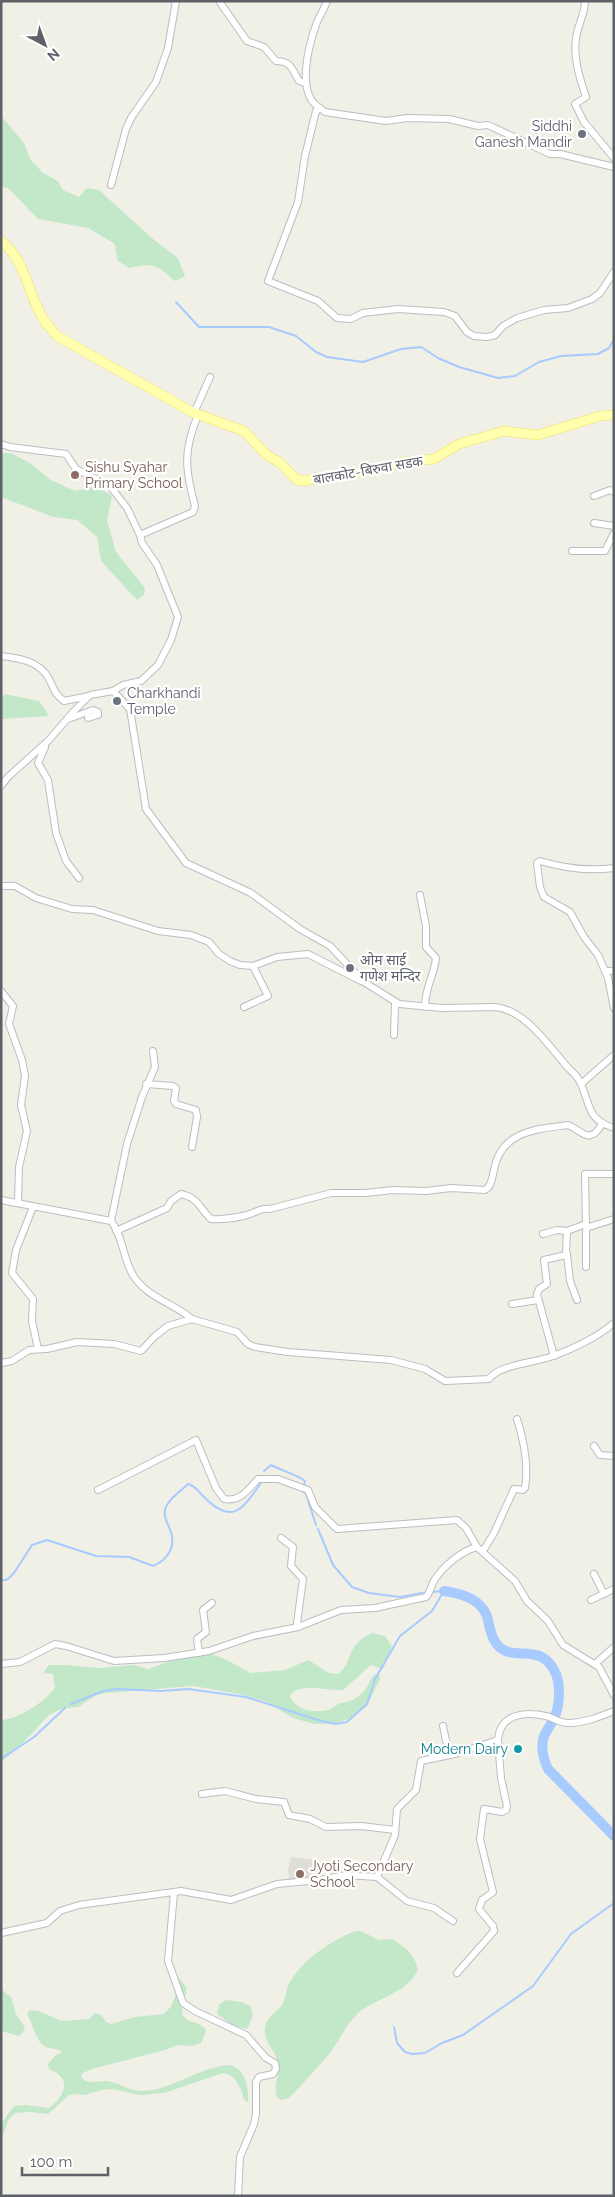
<svg xmlns="http://www.w3.org/2000/svg" width="615" height="2197" viewBox="0 0 615 2197" font-family="Raleway,'Noto Sans Devanagari',sans-serif">
<style>
.education{fill:#e0dfd5}
.green{fill:#c3e8c9}
.lines{fill:none;stroke-linecap:round;stroke-linejoin:round}
.stream{stroke:#a8cbff;stroke-width:2}
.river{stroke:#a8cbff;stroke-width:10}
.minor-casing{stroke:#bbbdc2;stroke-width:8}
.major-casing{stroke:#f3e05d;stroke-width:10}
.minor{stroke:#fff;stroke-width:6}
.major{stroke:#ffffad;stroke-width:9}
.worship-dot{fill:#6b7280;stroke:#fff;stroke-width:2}
.education-dot{fill:#8d6e63;stroke:#fff;stroke-width:2}
.culture-dot{fill:#0f9aa8;stroke:#fff;stroke-width:2}
.labels{text-anchor:middle;stroke-width:4.5;stroke-linejoin:round;paint-order:stroke}
.worship-label{font-size:14px;fill:#5b616d;stroke:#fff;text-anchor:start}
.education-label{font-size:14px;fill:#785e54;stroke:#fff;text-anchor:start}
.street-label{font-size:14px;fill:#5e6167;stroke:#fff}
.culture-label{font-size:14px;fill:#0d838f;stroke:#fff;text-anchor:end}
</style>
<rect width="100%" height="100%" fill="#f0f0e7"/>
<polygon class="education" points="291,1857 317,1860 317,1867 307,1880 289,1882 288,1869"/>
<g class="green">
<path d="M 1,116 L 24,143 L 30,159 L 43,173 L 58,181 L 63,190 L 79,197 L 87,188 L 99,190 L 153,239 L 178,258 L 185,276 L 175,281 C 156,264 153,263 129,268 L 117,260 L 115,244 L 88,228 L 38,219 L 8,188 L 1,187 Z"/>
<polygon points="1,453 11,453 30,463 51,480 75,491 96,486 112,496 107,521 116,552 145,588 144,595 137,600 101,561 97,537 77,520 53,517 1,497"/>
<polygon points="5,694 39,701 49,716 1,719 1,697"/>
<path d="M 372,1633 L 385,1636 L 392,1646 L 383,1669 L 371,1665 L 343,1690 C 329,1691 298,1682 290,1696 C 295,1711 317,1714 330,1709 C 334,1707 337,1704 341,1703 C 348,1702 355,1700 361,1694 C 367,1689 369,1681 374,1675 L 379,1674 L 380,1679 L 367,1706 L 349,1719 L 331,1724 L 314,1724 L 293,1718 L 267,1702 L 244,1695 L 193,1686 L 106,1693 L 97,1695 L 78,1707 L 61,1709 L 49,1715 L 21,1745 L 1,1762 L 1,1720 C 17,1720 48,1700 55,1687 L 53,1674 L 43,1673 L 49,1665 L 66,1665 L 97,1668 L 134,1665 L 148,1669 L 181,1657 L 211,1654 L 225,1659 L 251,1673 L 285,1670 L 308,1660 L 329,1673 L 338,1674 C 354,1662 345,1645 372,1633 Z"/>
<path d="M 356,1931 L 361,1931 L 379,1940 L 392,1939 C 407,1949 412,1951 418,1969 L 414,1977 L 403,1988 L 361,2010 L 349,2023 L 331,2052 L 296,2091 L 289,2098 L 281,2100 L 277,2097 C 273,2085 280,2075 278,2063 C 276,2051 262,2040 265,2027 C 267,2015 278,2013 283,2003 C 285,1999 286,1994 287,1989 C 296,1964 332,1939 356,1931 Z"/>
<path d="M 172,1969 L 186,1987 C 187,1995 182,2003 182,2011 C 182,2024 202,2020 206,2031 L 201,2043 L 192,2046 L 178,2045 L 165,2050 L 92,2069 L 83,2073 L 81,2077 C 87,2085 97,2081 106,2081 C 119,2082 130,2092 144,2091 C 171,2090 200,2067 229,2065 C 246,2068 249,2089 248,2102 L 244,2100 C 242,2089 235,2074 223,2073 L 164,2093 L 140,2095 L 112,2089 L 102,2090 L 84,2095 L 74,2094 L 69,2095 L 48,2114 L 30,2112 L 15,2113 L 9,2119 L 1,2140 L 1,2124 L 14,2106 L 25,2105 L 49,2108 C 58,2101 72,2086 59,2075 C 56,2072 52,2071 49,2069 L 48,2064 L 54,2057 L 62,2052 C 56,2047 49,2050 43,2045 C 36,2040 32,2022 27,2014 L 30,2010 L 39,2011 L 61,2021 L 90,2019 L 94,2013 L 101,2015 L 106,2022 L 111,2024 L 135,2017 L 163,2014 L 171,2007 L 176,1994 L 168,1973 Z"/>
<polygon points="1,1989 11,1997 16,2014 24,2026 25,2030 19,2036 1,2031"/>
<polygon points="225,2000 242,2002 251,2007 253,2016 247,2029 232,2025 217,2014 219,2005"/>
</g>
<g class="lines">
<g class="stream">
<polyline points="176,302 199,327 269,327 296,336 316,352 327,357 363,362 401,349 421,347 438,358 459,367 498,378 515,376 539,362 561,356 598,354 609,348 614,339"/>
<path d="M 264,1471 L 271,1465 C 282,1471 296,1474 305,1481 L 304,1486"/>
<polyline points="303,1492 306,1494 316,1525"/>
<polyline points="318,1529 333,1565 352,1587 369,1593 400,1597 427,1592"/>
<path d="M 1,1581 L 8,1579 L 14,1573 L 32,1545 L 47,1540 L 96,1556 L 129,1557 L 153,1566 C 167,1560 176,1548 171,1532 C 169,1525 163,1518 165,1510 C 167,1500 181,1491 188,1484 C 196,1486 198,1491 203,1496 C 232,1526 242,1510 261,1483"/>
<polyline points="71,1704 103,1691 116,1689 161,1691 188,1689 246,1697 318,1720 335,1724 347,1722 367,1704 375,1679 400,1636 432,1611 444,1591 431,1592"/>
<polyline points="1,1759 34,1737 65,1708"/>
<polyline points="394,2027 397,2043 405,2052 412,2054 425,2053 442,2043 463,2035 533,1986 571,1934 614,1903"/>
</g>
<path class="river" d="M 444,1591 C 459,1593 479,1598 486,1614 C 490,1623 489,1634 496,1643 C 510,1664 539,1641 554,1670 C 561,1682 560,1703 555,1716 C 552,1724 545,1731 543,1740 C 541,1749 544,1761 548,1769 L 614,1836"/>
<g class="minor-casing">
<g id="minor">
<path d="M 219,1 L 247,41 L 264,47 L 276,61 C 291,61 292,69 299,81 L 305,83"/>
<path d="M 327,1 C 324,10 320,15 317,22 C 309,44 295,94 320,108 L 316,111 L 305,156 L 298,202 L 268,281 L 318,301 L 337,318 L 351,319 L 363,313 L 398,309 L 444,312 L 455,316 L 467,332 L 474,336 L 487,337 L 495,335 L 503,326 L 517,318 L 544,310 L 568,308 L 592,299 L 600,293 L 614,272"/>
<path d="M 585,1 C 585,15 577,26 576,39 C 573,58 580,79 586,97 L 575,104 L 584,122 L 614,158"/>
<polyline points="320,108 325,112 386,121 408,118 449,119 478,126 488,125 550,154 560,154 614,167"/>
<polyline points="111,185 126,129 131,118 156,82 168,48 176,1"/>
<polyline points="194,413 210,377"/>
<polyline points="1,444 10,447 66,454 76,469 110,486 127,508 140,535"/>
<polyline points="594,496 610,490 614,492"/>
<polyline points="594,523 614,526"/>
<polyline points="572,551 605,551 614,533"/>
<path d="M 1,656 C 19,658 40,661 49,679 C 54,688 54,694 64,701 L 89,696"/>
<path d="M 113,691 L 130,709 L 146,809 L 186,863 L 251,893 L 300,929 L 330,946 L 364,982 L 399,1004 L 442,1008 L 496,1007 C 525,1011 546,1042 564,1063 C 568,1069 576,1074 579,1080 C 591,1103 585,1119 614,1128"/>
<polyline points="68,719 93,710 98,712 98,715 88,718"/>
<polyline points="45,747 38,763 48,780 56,833 66,861 79,878"/>
<path d="M 1,786 L 8,777 L 48,741 L 74,711 L 90,695 L 113,691 L 123,685 L 141,681 L 158,665 L 171,640 L 178,617 L 157,565 L 142,543 L 140,535 L 193,512 L 195,506 C 185,469 183,451 198,415"/>
<path d="M 614,868 C 590,871 563,868 540,861 L 537,863 L 540,887 L 544,897 L 570,912 L 584,937 L 598,955 L 608,978 L 614,1008"/>
<polyline points="1,886 15,886 36,898 72,909 93,910 158,931 191,935 209,942 219,954 230,961 240,965 253,966 277,957 308,954 361,981"/>
<path d="M 420,895 L 426,926 L 426,947 L 436,958 C 434,977 425,986 425,1007"/>
<polyline points="605,971 614,971"/>
<polyline points="1,991 13,1006 9,1024 22,1060 25,1076 21,1105 27,1131 19,1167 18,1203"/>
<polyline points="244,1007 268,996 253,966"/>
<polyline points="394,1035 395,1002"/>
<polyline points="146,1084 173,1086 176,1088 174,1101 176,1104 196,1110 197,1117 192,1147"/>
<polyline points="581,1084 614,1055"/>
<polyline points="614,1174 585,1174 586,1226 589,1227 614,1219"/>
<path d="M 1,1200 L 111,1221 C 123,1236 123,1259 133,1275 C 146,1297 173,1303 192,1319"/>
<polyline points="33,1207 16,1250 12,1273 33,1299 32,1321 38,1349"/>
<polyline points="111,1221 127,1144 142,1097 155,1067 153,1051"/>
<path d="M 116,1231 L 167,1208 L 171,1201 L 181,1194 C 199,1198 199,1208 211,1219 C 224,1220 235,1218 247,1215 C 255,1213 261,1207 270,1209 L 331,1193 L 366,1193 L 393,1190 L 426,1191 L 451,1188 L 485,1190 C 492,1186 492,1177 494,1170 C 501,1131 536,1129 568,1125 C 583,1131 589,1146 602,1124"/>
<polyline points="543,1234 557,1230 567,1231"/>
<polyline points="567,1254 570,1281 577,1300"/>
<polyline points="586,1267 586,1231 587,1227"/>
<polyline points="512,1304 538,1300"/>
<polyline points="554,1356 537,1294 539,1289 547,1284 544,1260 566,1255 567,1231 586,1224"/>
<path d="M 1,1363 L 12,1361 L 29,1350 L 47,1349 L 77,1342 L 114,1344 L 141,1351 L 155,1336 L 168,1326 L 192,1319 L 237,1332 L 248,1344 L 255,1347 L 288,1352 L 391,1360 L 425,1369 L 445,1381 L 489,1379 C 500,1364 535,1363 553,1356 C 575,1348 596,1338 614,1323"/>
<polyline points="594,1446 600,1455 614,1456"/>
<path d="M 98,1490 L 196,1440 L 216,1488 L 224,1499 C 241,1502 248,1489 258,1479 L 278,1479 L 308,1490 L 315,1507 L 337,1529 L 457,1520 L 466,1528 L 477,1547"/>
<polyline points="281,1538 293,1547 291,1566 303,1579 297,1623 298,1627"/>
<path d="M 483,1551 L 494,1533 L 514,1489 L 523,1490 L 525,1488 C 529,1465 524,1441 517,1419"/>
<polyline points="594,1574 604,1594"/>
<polyline points="591,1600 614,1589"/>
<polyline points="199,1653 197,1639 206,1632 203,1610 212,1603"/>
<path d="M 1,1664 L 20,1662 L 55,1644 L 66,1646 L 114,1661 L 164,1658 L 209,1651 L 253,1636 L 298,1627 L 341,1610 L 375,1608 L 426,1597 C 431,1592 431,1585 435,1579 C 444,1566 461,1551 477,1547 L 515,1581 L 527,1601 L 548,1621 L 563,1645 L 599,1667 L 614,1695"/>
<polyline points="595,1664 614,1647"/>
<polyline points="443,1726 449,1755"/>
<polyline points="202,1794 225,1791 256,1799 284,1802 289,1815 310,1819 326,1827 361,1826 395,1830"/>
<polyline points="377,1877 407,1901 434,1908 453,1921"/>
<polyline points="174,1893 168,1961 183,2003 195,2011 246,2035 266,2058 275,2063 276,2069 273,2074 259,2077 256,2082 256,2114 254,2124 240,2157 238,2196"/>
<path d="M 1,1933 L 47,1923 L 60,1911 L 79,1905 L 181,1891 L 231,1900 L 277,1884 L 319,1880 L 346,1875 L 377,1877 L 395,1835 L 397,1809 L 416,1790 L 421,1761 L 455,1754 L 498,1740 C 500,1714 524,1711 546,1716 C 554,1718 559,1723 568,1723 C 584,1723 599,1717 614,1711"/>
<polyline points="457,1973 494,1931 493,1926 479,1909 482,1900 493,1892 480,1839 484,1809 502,1812 506,1810 507,1806 501,1778 498,1740"/>
</g>
</g>
<g class="major-casing">
<path id="major" d="M 1,241 C 28,263 27,294 44,320 C 48,326 53,331 57,336 L 194,413 L 244,431 L 266,454 L 280,463 L 297,480 L 302,481 L 374,470 L 404,462 L 434,459 L 459,444 L 504,431 L 538,435 L 600,416 L 614,415"/>
</g>
<use href="#minor" class="minor"/>
<use href="#major" class="major"/>
</g>
<g class="worship-dot">
<circle cx="582" cy="134" r="5"/>
<circle cx="117" cy="701" r="5"/>
<circle cx="350" cy="968" r="5"/>
</g>
<g class="education-dot">
<circle cx="75" cy="475" r="5"/>
<circle cx="300" cy="1874" r="5"/>
</g>
<circle class="culture-dot" cx="518" cy="1749" r="5"/>
<g class="labels">
<g class="worship-label">
<text x="572" y="131" text-anchor="end">Siddhi<tspan x="572" dy="16">Ganesh Mandir</tspan></text>
<text x="127" y="698">Charkhandi<tspan x="127" dy="16">Temple</tspan></text>
<text x="360" y="965">ओम साई<tspan x="360" dy="16">गणेश मन्दिर</tspan></text>
</g>
<g class="education-label">
<text x="85" y="472">Sishu Syahar<tspan x="85" dy="16">Primary School</tspan></text>
<text x="310" y="1871">Jyoti Secondary<tspan x="310" dy="16">School</tspan></text>
</g>
<g class="street-label">
<text transform="translate(368 470) rotate(-10)" y="5">बालकोट-बिरुवा सडक</text>
</g>
<g class="culture-label">
<text x="508" y="1754">Modern Dairy</text>
</g>
</g>
<rect width="615" height="2197" fill="none" stroke="#5e6167" stroke-width="5"/>
<g transform="translate(45 45) rotate(139)" stroke="#ffffff" stroke-width="4" paint-order="stroke">
<path d="M0-4L9 19L0 12L-9 19Z" fill="#5e6167"/>
<text y="-8" font-size="14" font-weight="bold" text-anchor="middle" fill="#5e6167">N</text>
</g>
<path d="M22 2167v8h86v-8" fill="none" stroke="#5e6167" stroke-width="2.5"/>
<text x="30" y="2167" font-size="15" fill="#5e6167" stroke="#ffffff" stroke-width="4" paint-order="stroke">100 m</text>
</svg>
